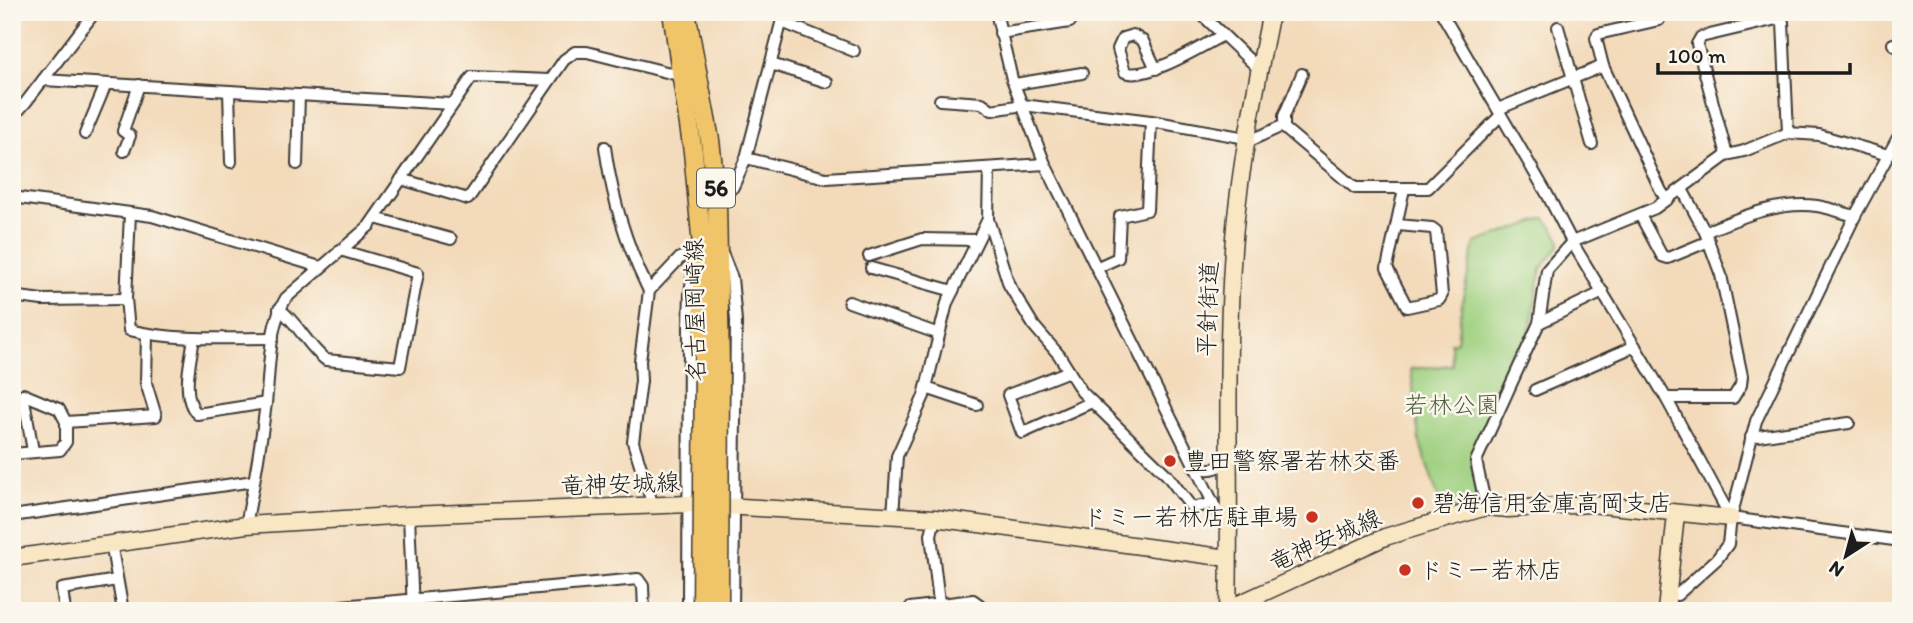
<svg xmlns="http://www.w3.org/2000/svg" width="1913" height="623" viewBox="0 0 1913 623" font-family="Itim,'Klee One',sans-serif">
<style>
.green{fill:#9fd080;stroke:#5e764e;stroke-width:2}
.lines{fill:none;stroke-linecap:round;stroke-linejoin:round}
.street-casing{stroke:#3c3834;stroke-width:14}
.secondary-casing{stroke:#3c3834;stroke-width:19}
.primary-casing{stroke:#3c3834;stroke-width:21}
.street{stroke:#fff;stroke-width:10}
.secondary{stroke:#f9e7c3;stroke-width:16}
.primary{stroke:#f0c469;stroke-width:18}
.primary-bridge-casing{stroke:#3c3834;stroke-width:21;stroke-linecap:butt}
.primary-bridge{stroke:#f0c469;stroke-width:18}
.poi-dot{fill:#c8321e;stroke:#fbf7ec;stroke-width:2.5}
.labels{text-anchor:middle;stroke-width:5;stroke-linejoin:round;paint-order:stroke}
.shield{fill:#fbf7ec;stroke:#5f5e5a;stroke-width:2}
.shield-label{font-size:23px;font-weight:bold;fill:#1c1c1c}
.street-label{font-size:24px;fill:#1c1c1c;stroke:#fbf7ec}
.park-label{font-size:24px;fill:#4a5b3f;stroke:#fbf7ec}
.poi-label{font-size:24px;fill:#1c1c1c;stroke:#fbf7ec;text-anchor:start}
</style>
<rect width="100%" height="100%" fill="#fbf7ec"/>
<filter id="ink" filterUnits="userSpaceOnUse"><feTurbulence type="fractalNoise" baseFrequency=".0143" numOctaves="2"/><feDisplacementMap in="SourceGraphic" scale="14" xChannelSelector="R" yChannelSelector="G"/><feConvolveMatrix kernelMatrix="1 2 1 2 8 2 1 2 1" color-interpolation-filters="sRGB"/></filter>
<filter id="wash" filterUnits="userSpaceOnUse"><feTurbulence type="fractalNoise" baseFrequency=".00686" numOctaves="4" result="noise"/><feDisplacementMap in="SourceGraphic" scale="28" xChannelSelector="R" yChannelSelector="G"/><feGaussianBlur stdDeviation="1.57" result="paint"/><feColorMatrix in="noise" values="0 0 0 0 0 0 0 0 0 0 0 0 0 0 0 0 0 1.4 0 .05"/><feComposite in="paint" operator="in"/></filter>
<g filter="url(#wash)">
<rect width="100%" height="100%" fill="#f3daba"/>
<polygon class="green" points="1546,218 1560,239 1559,246 1541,269 1530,331 1473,452 1471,461 1477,500 1444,515 1419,440 1411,369 1452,365 1451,343 1457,341 1462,302 1475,243"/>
</g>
<g filter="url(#ink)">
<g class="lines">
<g class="street-casing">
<g id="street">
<polyline points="996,12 1012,79 1045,164 1226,529"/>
<polyline points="1199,12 1259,69"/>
<polyline points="1441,12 1547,194 1572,242 1666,398 1731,518"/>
<polyline points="782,22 854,51"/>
<polyline points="1558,27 1592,144"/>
<polyline points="1000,33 1070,22"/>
<polyline points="1893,44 1901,49"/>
<polyline points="771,64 827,82"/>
<polyline points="1603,66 1596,38 1598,34 1659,20"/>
<path d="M 1156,69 L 1143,41 L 1133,35 L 1123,38 L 1118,49 L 1125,72 C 1146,81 1202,46 1223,35"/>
<polyline points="43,80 452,104"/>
<polyline points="1015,84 1082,73"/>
<polyline points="229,91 231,162"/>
<polyline points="940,100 982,103 992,110 1023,105 1151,121 1246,138"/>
<polyline points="1498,109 1603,66 1661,191 1667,200"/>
<polyline points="12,118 26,102 95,12"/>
<polyline points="1284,128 1284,116 1302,74"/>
<polyline points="85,134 106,84"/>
<polyline points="1245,143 1280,127 1284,128 1355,188 1428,188 1501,115"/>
<path d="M 605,147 C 612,198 626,245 649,291"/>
<polyline points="124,151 130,136 123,131 139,85"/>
<polyline points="1727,155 1697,44 1701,37 1777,19 1783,22 1788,133"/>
<polyline points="746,158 826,178 1045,164"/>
<polyline points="297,164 299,95"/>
<polyline points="989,169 988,219 1009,285 1034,326 1059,355 1082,392 1167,475 1192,508 1213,503"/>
<polyline points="401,179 468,199 564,60 575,52 587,52 682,76"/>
<polyline points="12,197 152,216 320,267"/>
<polyline points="717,202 733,187 746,158 784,12"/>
<path d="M 130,214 L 126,299 L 129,330 C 176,341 225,338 273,338"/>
<polyline points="1640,215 1662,256 1668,258 1709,241"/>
<polyline points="375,218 451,239"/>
<polyline points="1398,225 1432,228 1436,231 1442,295 1439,300 1407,307 1387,268 1404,189"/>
<path d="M 1705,232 C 1741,217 1778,201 1817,206 C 1830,208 1843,213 1855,216"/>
<polyline points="722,253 732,278 736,321 733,611"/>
<polyline points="869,256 922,239 976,240"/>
<polyline points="1098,267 1118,258 1120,216 1147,210 1151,121"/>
<polyline points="871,268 953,291"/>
<polyline points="12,296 42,300 126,299"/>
<polyline points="849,302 939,334"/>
<path d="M 279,309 C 298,322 307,346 326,360 L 400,367 L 418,273 L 340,250"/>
<polyline points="1539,323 1603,292"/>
<path d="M 194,338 C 191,360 180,396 197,414 L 266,403"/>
<polyline points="1069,371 1008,395 1022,433 1092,402"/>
<polyline points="926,388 977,405"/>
<polyline points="1535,390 1635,346"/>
<polyline points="1666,398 1733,398 1741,385 1742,376 1721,275 1705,232 1682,189"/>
<polyline points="1751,437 1849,423"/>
<polyline points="33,451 23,394 59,409 66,422"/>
<polyline points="12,454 60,450 66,442 66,422 156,416 146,383 147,334"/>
<path d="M 1194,467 C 1209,471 1216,470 1228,461"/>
<polyline points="653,506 633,442 641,381 640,361 649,291 680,258 688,255 695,256"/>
<polyline points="1486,507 1476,461 1539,323 1547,270 1572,242 1655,208 1727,155 1744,151 1788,133 1819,135 1888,155"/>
<polyline points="409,515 413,611"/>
<polyline points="12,516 254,481"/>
<polyline points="893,516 897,456 924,396 947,303 988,219"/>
<polyline points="935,518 931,535 939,602"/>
<polyline points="1731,518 1901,541"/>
<path d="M 246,525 C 254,485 261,444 266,403 C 270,369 268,327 286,298 L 369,226 L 472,77 L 549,80"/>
<polyline points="111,543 123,611"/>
<polyline points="1677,595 1717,559 1728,544 1731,518 1756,421 1855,216 1901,132"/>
<polyline points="65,611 62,589 117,580"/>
<polyline points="332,611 334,608 341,606 638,579 643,586 644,611"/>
<polyline points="688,611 689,325 690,292 696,254"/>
<polyline points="908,611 910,608 973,600 980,605 980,611"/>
</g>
</g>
<g class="secondary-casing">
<g id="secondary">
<polyline points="12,558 246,525 409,515 689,504 935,518 1228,558"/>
<polyline points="1228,609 1385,537 1486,507 1509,509 1591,504 1731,518"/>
<path d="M 1228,611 C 1231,495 1225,380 1232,265 C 1237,179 1254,96 1271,12"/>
<polyline points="1666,611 1676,514"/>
</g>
</g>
<g class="primary-casing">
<g id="primary">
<polyline points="672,12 693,152 702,246 704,363"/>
<polyline points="686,12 710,140 717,202 720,366"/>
</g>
</g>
<use href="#street" class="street"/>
<use href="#secondary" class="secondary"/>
<use href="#primary" class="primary"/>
<g class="primary-bridge-casing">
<g id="primary-bridge">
<polyline points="702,611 704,363"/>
<polyline points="719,611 720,366"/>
</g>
</g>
<use href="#primary-bridge" class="primary-bridge"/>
</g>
</g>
<g class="poi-dot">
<circle cx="1170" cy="461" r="7"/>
<circle cx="1418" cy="503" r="7"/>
<circle cx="1312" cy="517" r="7"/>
<circle cx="1405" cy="570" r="7"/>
</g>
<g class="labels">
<rect class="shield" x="697" y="168.5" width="38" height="39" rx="5"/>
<g class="shield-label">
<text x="716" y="196">56</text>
</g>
<g class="street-label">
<text transform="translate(1208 309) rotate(-88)" y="8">平針街道</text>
<text transform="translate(695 310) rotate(-91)" y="8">名古屋岡崎線</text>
<text transform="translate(620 484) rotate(-2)" y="8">竜神安城線</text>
<text transform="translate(1325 540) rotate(-24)" y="8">竜神安城線</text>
</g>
<g class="park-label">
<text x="1452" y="413">若林公園</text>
</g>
<g class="poi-label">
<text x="1184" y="469">豊田警察署若林交番</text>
<text x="1432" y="511">碧海信用金庫高岡支店</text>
<text x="1298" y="525" text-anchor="end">ドミー若林店駐車場</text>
<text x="1419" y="578">ドミー若林店</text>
</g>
</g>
<rect width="1913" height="623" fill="none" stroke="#fbf7ec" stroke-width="42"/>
<g transform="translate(1846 556) rotate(216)" stroke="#fbf7ec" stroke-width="5" paint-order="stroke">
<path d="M0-5L12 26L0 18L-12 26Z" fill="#1c1c1c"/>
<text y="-10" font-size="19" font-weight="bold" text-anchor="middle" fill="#1c1c1c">N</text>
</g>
<path d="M1658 63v10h192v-10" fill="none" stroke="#1c1c1c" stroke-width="3.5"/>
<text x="1668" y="63" font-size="21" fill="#1c1c1c" stroke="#fbf7ec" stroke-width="5" paint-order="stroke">100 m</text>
</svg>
